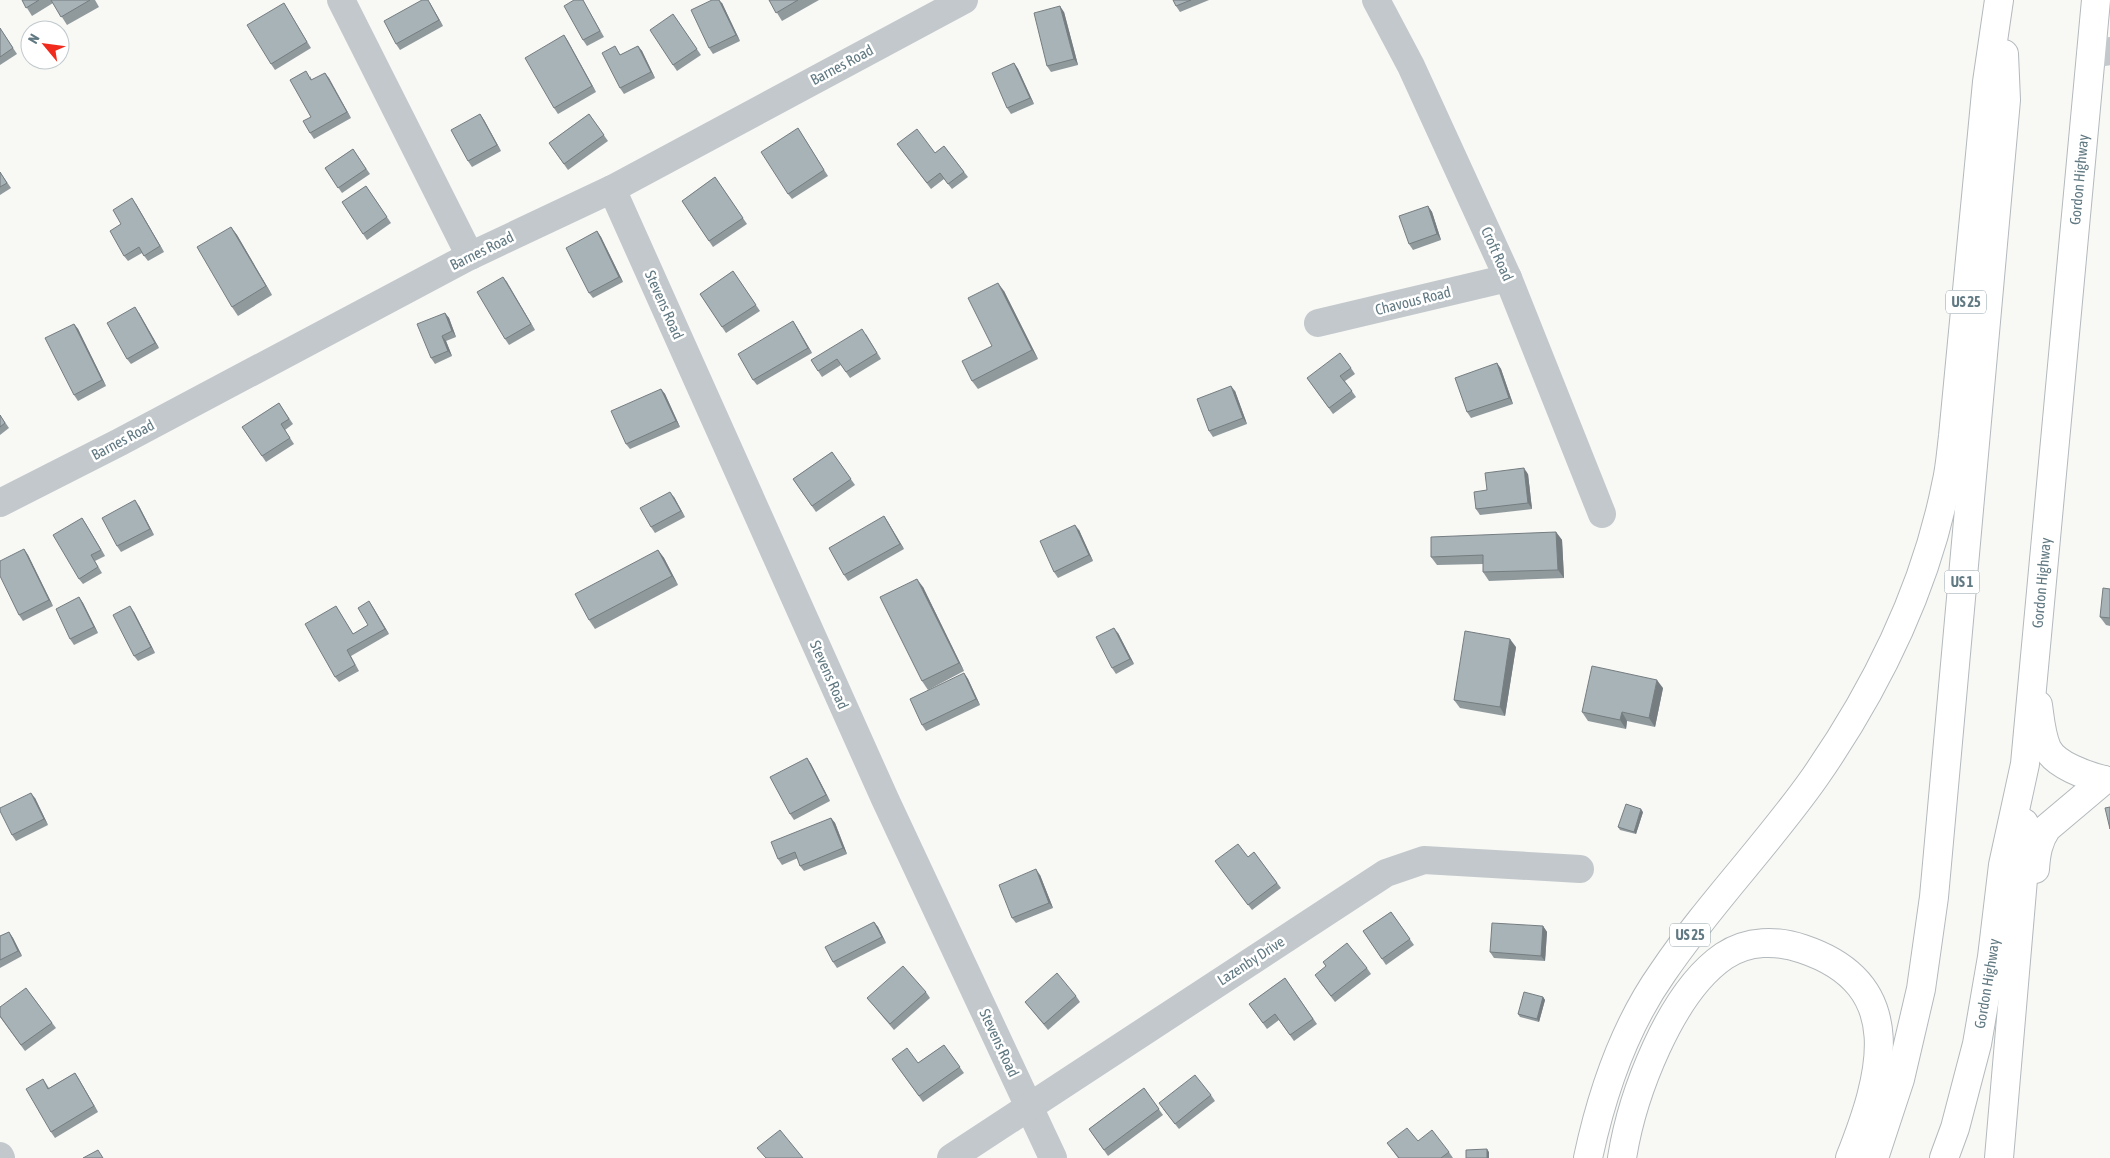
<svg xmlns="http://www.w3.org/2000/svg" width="2110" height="1158" viewBox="0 0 2110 1158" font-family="'Asap Condensed',sans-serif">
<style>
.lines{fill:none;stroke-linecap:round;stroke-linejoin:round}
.highway-casing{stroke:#b3b9bc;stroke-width:30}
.minor{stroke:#c2c8cb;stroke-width:28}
.highway{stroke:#fff;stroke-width:28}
.wall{fill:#909a9d}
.shaded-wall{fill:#757d80}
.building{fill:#a7b3b7;stroke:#757d80}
.labels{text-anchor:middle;stroke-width:5;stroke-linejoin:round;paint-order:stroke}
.shield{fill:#fff;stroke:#90a1a8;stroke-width:1}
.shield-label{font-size:14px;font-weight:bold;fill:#617982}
.street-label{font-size:15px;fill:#617982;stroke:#fff}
</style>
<rect width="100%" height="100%" fill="#f8f8f5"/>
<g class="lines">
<g class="highway-casing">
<g id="highway">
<path d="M 2038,705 C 2040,719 2041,735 2047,748 C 2055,765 2087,776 2104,780"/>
<path d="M 2035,869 C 2036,854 2038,841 2047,828 L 2104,780"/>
<path d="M 1588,1158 C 1602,1092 1624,1027 1663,972 C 1709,904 1768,844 1815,777 C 1876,689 1925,590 1946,485 C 1950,469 1951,452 1953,436 L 1987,82 L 1999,0"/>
<path d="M 1622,1158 C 1632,1095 1670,993 1724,956 C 1748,940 1777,940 1803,949 C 1910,985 1882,1077 1850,1158"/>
<polyline points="1874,1158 1900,1079 1921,989 1934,897 2006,100 2004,54"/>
<path id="s1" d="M 1944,1158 L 1955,1128 L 1977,1044 L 1992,957 L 2003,865 L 2025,764 L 2096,0"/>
<polyline points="1999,1158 2023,879 2024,823"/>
</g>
</g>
<g class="minor">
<polyline points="341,0 470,256"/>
<polyline points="1376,0 1411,66 1508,278 1602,514"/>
<polyline points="2091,54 2110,51"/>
<polyline points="612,189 885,799 1053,1158"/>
<polyline points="1318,323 1508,278"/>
<polyline points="0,503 120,442 470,256 612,189 964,0"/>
<polyline points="0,1156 1,1158"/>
<polyline points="951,1158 1386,873 1424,860 1580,869"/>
</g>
<use href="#highway" class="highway"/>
</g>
<g class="wall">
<polygon points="22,0 95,0 99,7 67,25 53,3 32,16"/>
<polygon points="574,0 583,0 604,37 587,46 583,40"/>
<polygon points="769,0 819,0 782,21"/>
<polygon points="1173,0 1209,0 1180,12 1176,6"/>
<polygon points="284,3 311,48 275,70 271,64"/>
<polygon points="430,3 443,26 400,50 396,44"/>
<polygon points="722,3 740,41 713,54 709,48"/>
<polygon points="1064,12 1078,65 1051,72 1047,66"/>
<polygon points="673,14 701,55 677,71 673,65"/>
<polygon points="0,28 17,54 0,65"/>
<polygon points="564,35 596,92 558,114 554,108"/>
<polygon points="615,46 620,55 638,46 642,51 655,78 624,94 620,88"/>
<polygon points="1014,63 1018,69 1034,104 1011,114 1007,108"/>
<polygon points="325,73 351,118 314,139 310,133 311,117 310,76 312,80"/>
<polygon points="480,114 484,120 501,151 472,167 468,161"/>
<polygon points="589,114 608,141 568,170 549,143"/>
<polygon points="798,128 828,176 792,199 788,194"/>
<polygon points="897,144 935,153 944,146 968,177 952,189 944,179 931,189"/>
<polygon points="353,149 370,174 342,193 325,168"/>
<polygon points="0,172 11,188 0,195"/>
<polygon points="715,177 747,224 713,247 682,201"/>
<polygon points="366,186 391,223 367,240 342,202"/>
<polygon points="136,204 164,252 148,261 142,253 128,261 124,256 121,224"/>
<polygon points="1428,206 1432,212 1441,240 1413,250 1409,244"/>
<polygon points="231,227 237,235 272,295 238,316 232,307"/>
<polygon points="597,231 601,237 623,282 593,298 589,293"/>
<polygon points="733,271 760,311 726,333 700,294"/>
<polygon points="503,277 535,330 509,345 505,339"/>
<polygon points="1004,291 1038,359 978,389 972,381 992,346"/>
<polygon points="139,313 159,348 131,364 127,359"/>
<polygon points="445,313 449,318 456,337 446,341 452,356 435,364 431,358"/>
<polygon points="793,321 812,353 757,385 753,380"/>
<polygon points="74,324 78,329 106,386 78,401 74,395"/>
<polygon points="866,334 881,359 850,378 841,365 822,377 811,360"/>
<polygon points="1497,363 1501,369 1513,404 1471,418 1467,412"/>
<polygon points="1351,368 1355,374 1345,381 1356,397 1333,414 1307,378"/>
<polygon points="661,389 665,394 680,427 630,449 626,444"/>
<polygon points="1235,391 1247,424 1213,437 1209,431"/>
<polygon points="279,403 293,424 285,430 294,444 266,462 242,427"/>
<polygon points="0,415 9,428 0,435"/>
<polygon points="832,452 855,485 816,512 793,479"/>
<polygon points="1528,474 1532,509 1480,515 1476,509 1487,490"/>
<polygon points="674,497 685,517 655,533 651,527"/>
<polygon points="139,506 154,535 121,552 117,546"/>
<polygon points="884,516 904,549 848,581 844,575"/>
<polygon points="82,518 105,556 95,561 102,573 83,584 79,579"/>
<polygon points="1079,530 1093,561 1058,578 1054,572"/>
<polygon points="1556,532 1562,540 1564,578 1489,581 1483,572 1483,564 1437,565 1431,557"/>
<polygon points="24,549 28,555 53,606 23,621 19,615"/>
<polygon points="658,550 664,558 678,585 595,629 589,620"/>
<polygon points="923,587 964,671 928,690 922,681"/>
<polygon points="2110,589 2110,626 2106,625 2100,617"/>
<polygon points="79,597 83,603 98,633 74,645 70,639"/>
<polygon points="369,601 389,634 351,656 359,671 339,682 335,677 336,606 353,634 368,625"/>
<polygon points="134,612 155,653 138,661 134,656"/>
<polygon points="1118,633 1134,664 1116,674 1112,668"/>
<polygon points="1516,647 1505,716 1460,708 1454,700"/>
<polygon points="964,673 968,679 980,705 926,731 922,725"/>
<polygon points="1663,688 1655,727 1627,721 1626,729 1588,721 1582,712"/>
<polygon points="807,758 811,764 830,801 794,820 790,814"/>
<polygon points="35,798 48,825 16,841 12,835"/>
<polygon points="1643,812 1636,834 1620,830 1618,827"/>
<polygon points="831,818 835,823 847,854 804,871 800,866 798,858 782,865 778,859"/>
<polygon points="1254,852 1281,888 1252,910 1215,861 1248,857"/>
<polygon points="1040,875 1053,908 1016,923 1012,918"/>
<polygon points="1391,912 1414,945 1386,965 1363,931"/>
<polygon points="874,922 878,927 886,943 837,968 833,962"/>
<polygon points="1543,926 1547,932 1545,961 1494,958 1490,952"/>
<polygon points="9,932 13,938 22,956 0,968 0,936"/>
<polygon points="1323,962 1367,968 1371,974 1335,1002 1319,981 1326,966"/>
<polygon points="1285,978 1317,1024 1294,1041 1279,1020 1267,1029 1249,1004"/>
<polygon points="26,988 56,1028 25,1051 0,1017"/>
<polygon points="926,992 930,998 894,1030 867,998"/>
<polygon points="1076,996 1080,1002 1048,1030 1025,1002"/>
<polygon points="1543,997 1545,1000 1539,1022 1520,1017 1518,1014"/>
<polygon points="944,1045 964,1073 923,1102 892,1059 918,1063"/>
<polygon points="75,1073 98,1112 55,1138 51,1132 43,1079 49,1088"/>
<polygon points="1144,1088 1163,1115 1108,1156 1089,1129"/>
<polygon points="1211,1095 1215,1101 1179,1129 1163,1109"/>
<polygon points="1418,1141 1449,1152 1453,1158 1398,1158 1387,1143"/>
</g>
<g class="shaded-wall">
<polygon points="428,0 430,3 443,26 439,20"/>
<polygon points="719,0 722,3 740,41 736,35"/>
<polygon points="1060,6 1064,12 1078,65 1074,59"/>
<polygon points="564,35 568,41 596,92 592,86"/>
<polygon points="638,46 642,51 655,78 651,72"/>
<polygon points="1014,63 1018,69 1034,104 1030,98"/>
<polygon points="325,73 329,78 351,118 347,112"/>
<polygon points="480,114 484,120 501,151 497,145"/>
<polygon points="132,198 136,204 164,252 160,246"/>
<polygon points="1428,206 1432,212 1441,240 1437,234"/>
<polygon points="231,227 237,235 272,295 266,286"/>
<polygon points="597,231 601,237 623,282 619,277"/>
<polygon points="503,277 507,282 535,330 531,324"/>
<polygon points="998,283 1004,291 1038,359 1032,350"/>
<polygon points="135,307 139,313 159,348 155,343"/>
<polygon points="445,313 449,318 456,337 452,331"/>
<polygon points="793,321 797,327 812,353 808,348"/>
<polygon points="74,324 78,329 106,386 102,380"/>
<polygon points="442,336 446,341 452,356 448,351"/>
<polygon points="1497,363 1501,369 1513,404 1509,398"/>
<polygon points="1231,386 1235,391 1247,424 1243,418"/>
<polygon points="661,389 665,394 680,427 676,421"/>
<polygon points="1524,468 1528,474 1532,509 1528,503"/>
<polygon points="670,492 674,497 685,517 681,511"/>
<polygon points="135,500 139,506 154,535 150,529"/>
<polygon points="884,516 888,522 904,549 900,544"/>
<polygon points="82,518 86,524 105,556 101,550"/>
<polygon points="1075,525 1079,530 1093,561 1089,555"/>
<polygon points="1556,532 1562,540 1564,578 1558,570"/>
<polygon points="24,549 28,555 53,606 49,600"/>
<polygon points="658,550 664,558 678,585 672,576"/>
<polygon points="917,579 923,587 964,671 959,663"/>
<polygon points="79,597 83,603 98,633 94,627"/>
<polygon points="369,601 373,607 389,634 385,629"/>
<polygon points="130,606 134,612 155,653 151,647"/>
<polygon points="1114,628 1118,633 1134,664 1130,659"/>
<polygon points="1510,639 1516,647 1505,716 1500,707"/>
<polygon points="964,673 968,679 980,705 976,699"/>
<polygon points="1657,680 1663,688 1655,727 1649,718"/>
<polygon points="1622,712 1627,721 1626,729 1620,720"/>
<polygon points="807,758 811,764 830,801 826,795"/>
<polygon points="31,793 35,798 48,825 44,819"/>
<polygon points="1641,809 1643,812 1636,834 1634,832"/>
<polygon points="831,818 835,823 847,854 843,848"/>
<polygon points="1036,869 1040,875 1053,908 1049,903"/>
<polygon points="874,922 878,927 886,943 882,937"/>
<polygon points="1543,926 1547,932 1545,961 1541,956"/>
<polygon points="9,932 13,938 22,956 18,951"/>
<polygon points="1543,997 1545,1000 1539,1022 1537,1019"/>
<polygon points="75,1073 79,1079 98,1112 94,1106"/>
<polygon points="1487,1149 1489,1152 1489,1158 1487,1158"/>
</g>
<g class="building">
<polygon points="22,0 39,0 26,8"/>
<polygon points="51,0 90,0 61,17"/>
<polygon points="422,0 428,0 439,20 396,44 384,21"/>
<polygon points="574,0 583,0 600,31 583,40 564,6"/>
<polygon points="712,0 719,0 736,35 709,48 691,10"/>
<polygon points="769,0 798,0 776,13"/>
<polygon points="1173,0 1191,0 1176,6"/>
<polygon points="284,3 307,42 271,64 247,25"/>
<polygon points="1060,6 1074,59 1047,66 1034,13"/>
<polygon points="673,14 697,49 673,65 650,30"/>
<polygon points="0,28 13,48 0,57"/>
<polygon points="564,35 592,86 554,108 525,58"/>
<polygon points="615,46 620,55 638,46 651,72 620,88 602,53"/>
<polygon points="1014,63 1030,98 1007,108 992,73"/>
<polygon points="306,71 311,80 325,73 347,112 310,133 303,121 311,117 290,80"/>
<polygon points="480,114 497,145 468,161 451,130"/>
<polygon points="589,114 604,135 564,164 549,143"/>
<polygon points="798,128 824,170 788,194 761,152"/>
<polygon points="917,129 935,153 944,146 964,172 948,184 940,173 927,183 897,144"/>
<polygon points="353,149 366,169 338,188 325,168"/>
<polygon points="0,172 7,183 0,187"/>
<polygon points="715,177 743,218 709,241 682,201"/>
<polygon points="366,186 387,217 363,234 342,202"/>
<polygon points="132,198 160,246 144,256 139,247 124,256 110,231 121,224 113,210"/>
<polygon points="1428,206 1437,234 1409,244 1399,216"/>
<polygon points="231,227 266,286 232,307 197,247"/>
<polygon points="597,231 619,277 589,293 566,248"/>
<polygon points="733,271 756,305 722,327 700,294"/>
<polygon points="503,277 531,324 505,339 477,292"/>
<polygon points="998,283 1032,350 972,381 962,361 992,346 968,298"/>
<polygon points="135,307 155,343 127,359 107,323"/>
<polygon points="445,313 452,331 442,336 448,351 431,358 417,324"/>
<polygon points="793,321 808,348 753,380 738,354"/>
<polygon points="74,324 102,380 74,395 45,338"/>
<polygon points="862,329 877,353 846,372 837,359 818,371 811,360"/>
<polygon points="1340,353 1351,368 1340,376 1352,391 1329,408 1307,378"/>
<polygon points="1497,363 1509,398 1467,412 1455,378"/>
<polygon points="1231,386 1243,418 1209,431 1197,399"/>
<polygon points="661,389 676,421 626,444 611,411"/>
<polygon points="279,403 289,419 281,424 290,438 262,456 242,427"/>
<polygon points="0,415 5,423 0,427"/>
<polygon points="832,452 851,479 812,506 793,479"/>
<polygon points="1524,468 1528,503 1476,509 1474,492 1487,490 1485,473"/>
<polygon points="670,492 681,511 651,527 640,508"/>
<polygon points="135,500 150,529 117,546 102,518"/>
<polygon points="884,516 900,544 844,575 829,548"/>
<polygon points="82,518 101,550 91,555 98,567 79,579 53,535"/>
<polygon points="1075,525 1089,555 1054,572 1040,541"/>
<polygon points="1556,532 1558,570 1483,572 1483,555 1431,557 1431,537"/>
<polygon points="24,549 49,600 19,615 0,576 0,561"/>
<polygon points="658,550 672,576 589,620 575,594"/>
<polygon points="917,579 959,663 922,681 880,597"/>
<polygon points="2103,588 2110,589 2110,618 2100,617"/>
<polygon points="79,597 94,627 70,639 56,609"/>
<polygon points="369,601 385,629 347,650 355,665 335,677 305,624 336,606 353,634 368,625 358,608"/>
<polygon points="130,606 151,647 134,656 113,615"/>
<polygon points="1114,628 1130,659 1112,668 1096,637"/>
<polygon points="1465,631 1510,639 1500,707 1454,700"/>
<polygon points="1592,666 1657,680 1649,718 1622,712 1620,720 1582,712"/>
<polygon points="964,673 976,699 922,725 910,699"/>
<polygon points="807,758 826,795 790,814 770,777"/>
<polygon points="31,793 44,819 12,835 0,811 0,808"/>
<polygon points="1626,804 1641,809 1634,832 1618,827"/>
<polygon points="2110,807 2110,829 2105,808"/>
<polygon points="831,818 843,848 800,866 795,852 778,859 771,842"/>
<polygon points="1238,844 1248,857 1254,852 1277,883 1248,905 1215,861"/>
<polygon points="1036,869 1049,903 1012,918 999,885"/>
<polygon points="1391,912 1410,939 1382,959 1363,931"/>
<polygon points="874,922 882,937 833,962 825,947"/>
<polygon points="1492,923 1543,926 1541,956 1490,952"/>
<polygon points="9,932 18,951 0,960 0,936"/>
<polygon points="1347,943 1367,968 1331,996 1315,975 1326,966 1323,962"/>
<polygon points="903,966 926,992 890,1024 867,998"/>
<polygon points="1057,973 1076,996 1044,1024 1025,1002"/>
<polygon points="1285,978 1313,1019 1290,1035 1275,1014 1263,1023 1249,1004"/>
<polygon points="26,988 52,1023 21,1045 0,1016 0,1007"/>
<polygon points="1524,992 1543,997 1537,1019 1518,1014"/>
<polygon points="944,1045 960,1067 919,1096 892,1059 907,1048 918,1063"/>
<polygon points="75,1073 94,1106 51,1132 26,1089 43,1079 48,1089"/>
<polygon points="1195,1075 1211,1095 1175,1124 1159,1103"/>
<polygon points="1144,1088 1159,1109 1104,1150 1089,1129"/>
<polygon points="1407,1128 1418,1141 1432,1130 1449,1152 1441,1158 1399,1158 1387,1143"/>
<polygon points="780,1130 803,1158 766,1158 757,1148"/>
<polygon points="1487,1149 1487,1158 1466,1158 1466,1150"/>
<polygon points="98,1150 103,1158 83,1158"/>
</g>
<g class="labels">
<g class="shield">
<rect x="1946" y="290.5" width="40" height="23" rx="4"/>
<rect x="1944.5" y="570.5" width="35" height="23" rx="4"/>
<rect x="1670" y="923.5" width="40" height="23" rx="4"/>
</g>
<g class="shield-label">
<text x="1966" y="307">US 25</text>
<text x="1962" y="587">US 1</text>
<text x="1690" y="940">US 25</text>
</g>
<g class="street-label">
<text transform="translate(842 65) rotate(-28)" y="5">Barnes Road</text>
<text dy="5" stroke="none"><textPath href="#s1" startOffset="990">Gordon Highway</textPath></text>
<text transform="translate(482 251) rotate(-26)" y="5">Barnes Road</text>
<text transform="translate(1497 254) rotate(66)" y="5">Croft Road</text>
<text transform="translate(1413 301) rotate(-14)" y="5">Chavous Road</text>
<text transform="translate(664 305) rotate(66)" y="5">Stevens Road</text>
<text transform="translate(123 440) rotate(-28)" y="5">Barnes Road</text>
<text dy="5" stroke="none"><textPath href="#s1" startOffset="585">Gordon Highway</textPath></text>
<text transform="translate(829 675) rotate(66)" y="5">Stevens Road</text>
<text transform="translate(1251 961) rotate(-33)" y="5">Lazenby Drive</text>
<text dy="5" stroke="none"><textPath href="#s1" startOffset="180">Gordon Highway</textPath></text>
<text transform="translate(999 1043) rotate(65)" y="5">Stevens Road</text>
</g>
</g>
<g transform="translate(45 45) rotate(299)"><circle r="24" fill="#ffffff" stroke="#c0c9cd"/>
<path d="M0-4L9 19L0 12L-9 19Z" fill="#f02a1d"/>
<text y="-8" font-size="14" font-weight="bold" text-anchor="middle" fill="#617982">N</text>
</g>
</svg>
